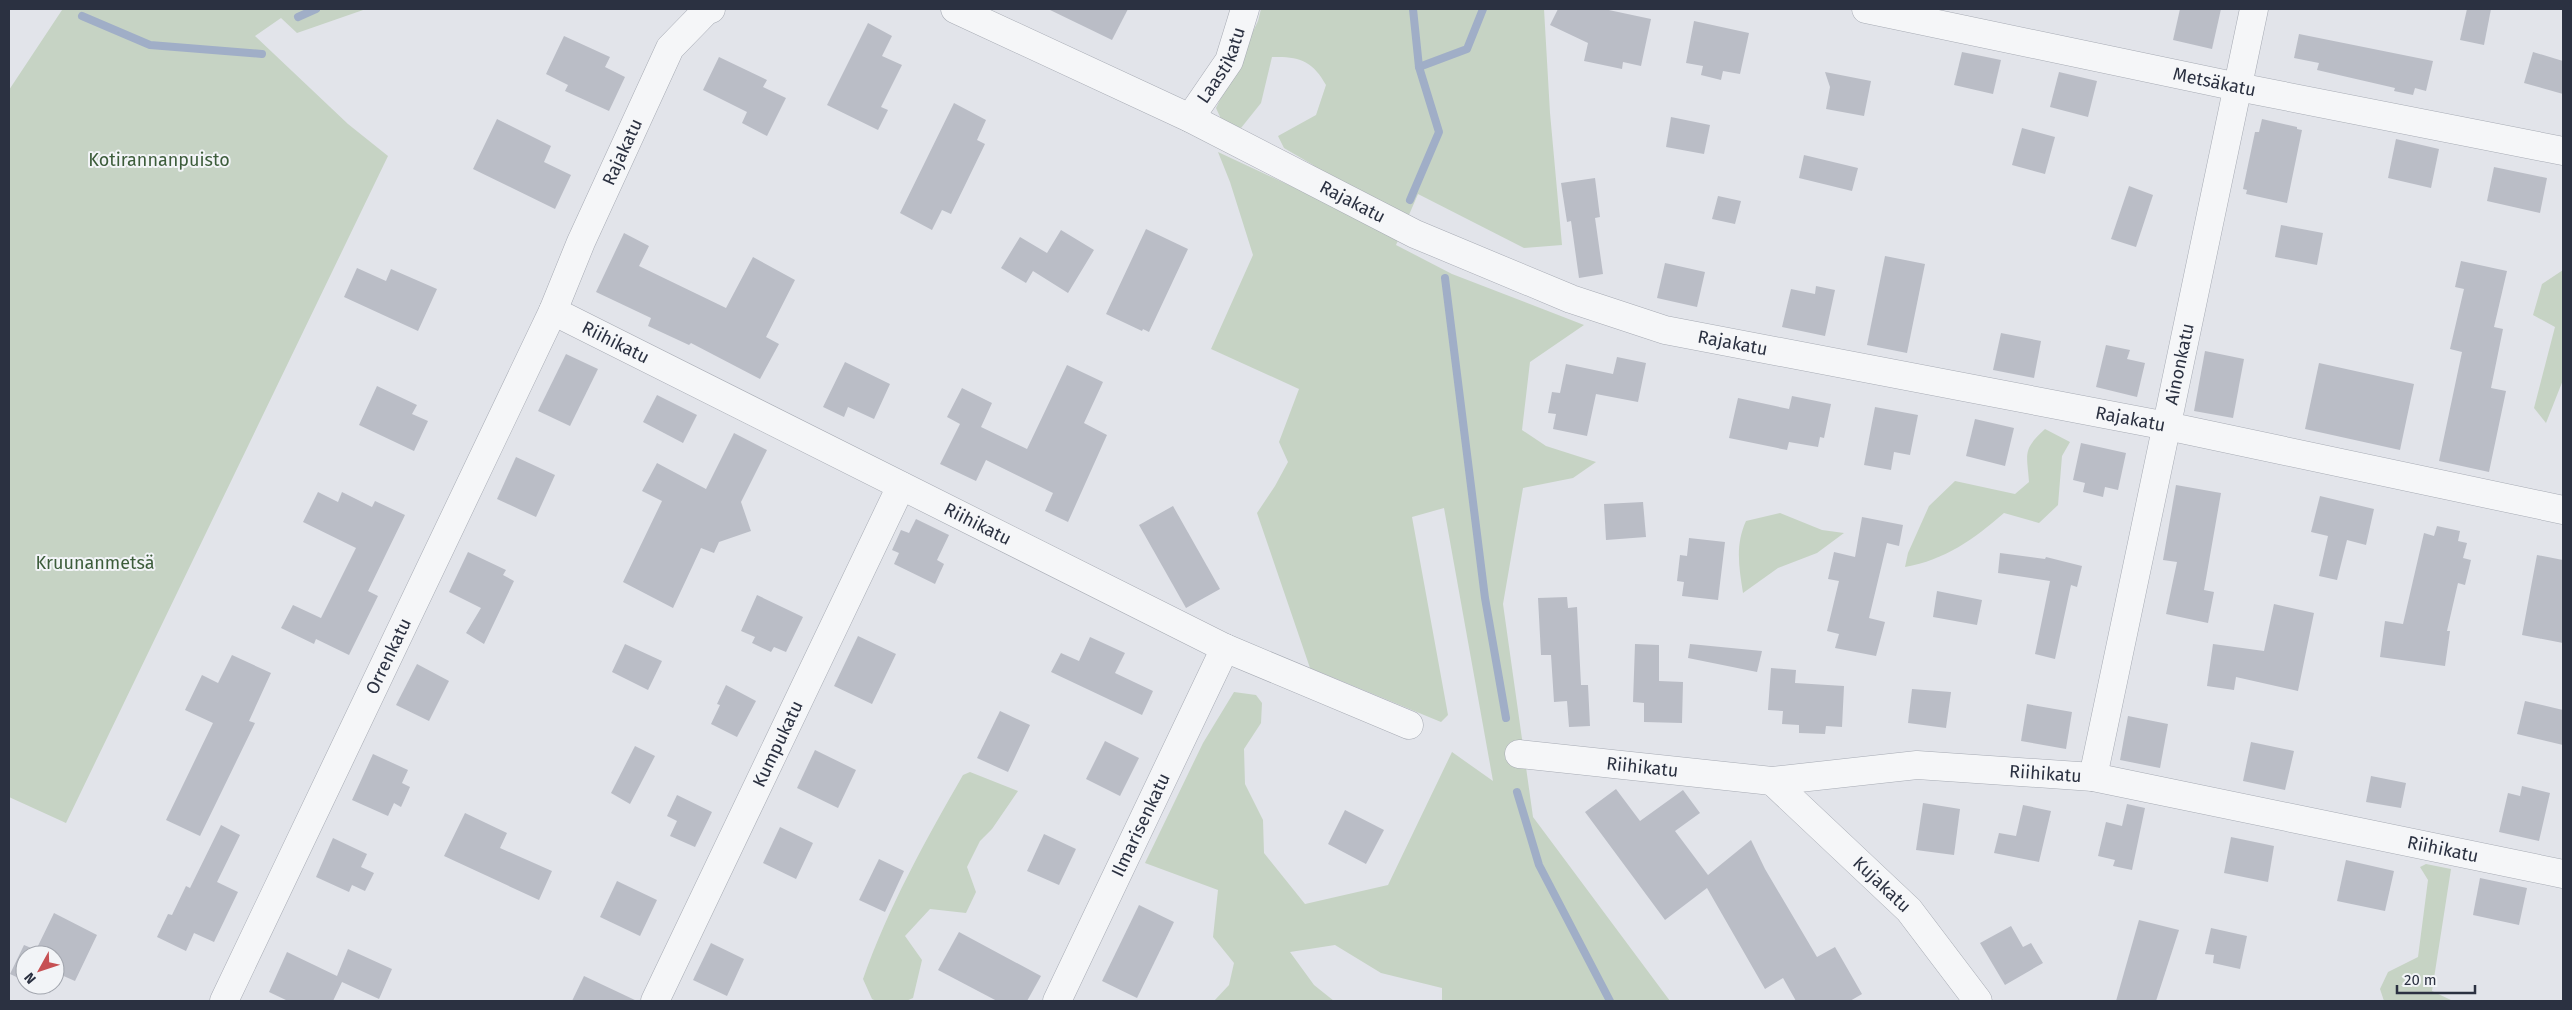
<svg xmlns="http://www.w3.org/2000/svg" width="2572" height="1010" viewBox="0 0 2572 1010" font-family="'Fira Sans',sans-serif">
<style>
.green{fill:#c6d3c4}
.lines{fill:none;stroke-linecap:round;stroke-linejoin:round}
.stream{stroke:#a0aec7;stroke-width:8}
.building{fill:#babdc6}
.minor-casing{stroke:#a7abb4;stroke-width:29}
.minor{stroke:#f5f6f8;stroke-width:28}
.labels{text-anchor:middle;stroke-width:4;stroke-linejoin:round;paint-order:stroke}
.street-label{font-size:18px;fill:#2b3141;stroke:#f2f4f7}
.park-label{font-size:18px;fill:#3c5c3a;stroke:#f2f4f7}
</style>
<rect width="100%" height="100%" fill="#e2e4ea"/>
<g class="green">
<polygon points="60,9 366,9 297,33 281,18 255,36 348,124 388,156 66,823 9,797 9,90 62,10"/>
<path d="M 1261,9 L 1544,9 L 1550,113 L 1562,245 L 1524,248 L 1418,194 L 1396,245 L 1452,274 L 1584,325 L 1530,362 L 1522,430 L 1546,446 L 1596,462 L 1573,478 L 1523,488 L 1503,604 L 1533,817 L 1670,1001 L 1442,1001 L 1442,988 L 1381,973 L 1335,945 L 1290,952 L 1314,985 L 1334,1001 L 1214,1001 L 1229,985 L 1234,963 L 1213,937 L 1218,890 L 1145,863 L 1203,743 L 1234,692 L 1256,695 L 1262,703 L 1261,723 L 1244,749 L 1245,784 L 1263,820 L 1264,853 L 1305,904 L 1388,885 L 1452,752 L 1493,781 L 1444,508 L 1412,517 L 1448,715 L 1441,722 L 1310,668 L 1257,513 L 1275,486 L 1288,462 L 1279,442 L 1299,389 L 1211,349 L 1253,255 L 1230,182 L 1218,152 L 1336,207 L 1313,165 L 1284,148 L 1278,136 L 1316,115 L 1326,85 C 1313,61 1299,56 1272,57 L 1261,103 L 1241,128 L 1222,121 L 1216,108 L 1258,21 Z"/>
<polygon points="2563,270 2563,380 2546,423 2534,408 2555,327 2533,315 2542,284"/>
<path d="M 2045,429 L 2070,442 L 2062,456 L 2058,505 L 2039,523 L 2004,513 C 1974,539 1945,560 1905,567 L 1908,553 L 1929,506 L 1955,481 L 2015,494 L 2029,482 C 2027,453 2022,450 2045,429 Z"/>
<path d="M 1780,513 L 1822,530 L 1844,533 L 1817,553 L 1778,568 L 1743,593 C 1739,567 1735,545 1746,521 Z"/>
<path d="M 970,772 L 1018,791 L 992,829 L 980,841 L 967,867 L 976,892 L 966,913 L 930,909 L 905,936 L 922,960 L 913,998 L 906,1001 L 876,1001 L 872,999 L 863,979 C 888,908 925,841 963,775 Z"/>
<polygon points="2426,864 2451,869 2432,991 2453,1001 2384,1001 2380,989 2388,972 2418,957 2428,880 2420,867"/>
</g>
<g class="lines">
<g class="stream">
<polyline points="82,16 150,45 262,54"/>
<polyline points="298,17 316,9"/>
<polyline points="1419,67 1467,49 1483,9"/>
<polyline points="1410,200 1439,132 1419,67 1413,9"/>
<polyline points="1445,278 1485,598 1506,718"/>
<polyline points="1517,792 1539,865 1610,1001"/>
</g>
</g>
<g class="building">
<polygon points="1048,9 1128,9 1112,40"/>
<polygon points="1558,9 1604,9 1651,19 1641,66 1623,62 1622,69 1584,61 1588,43 1550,25"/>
<polygon points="2180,9 2221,9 2212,49 2173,40"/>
<polygon points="2467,9 2491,9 2484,45 2460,40"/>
<polygon points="1694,21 1749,33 1740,74 1723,71 1721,80 1701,75 1703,66 1686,63"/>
<polygon points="868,23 892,36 882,56 902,65 881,107 888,110 878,130 827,105"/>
<polygon points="2299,34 2433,61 2426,91 2415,88 2413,95 2394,91 2395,88 2317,70 2319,63 2294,58"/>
<polygon points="564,36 610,57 605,67 625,77 609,111 565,91 568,85 546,74"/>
<polygon points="1962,52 2001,60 1993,94 1954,85"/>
<polygon points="2533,52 2563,61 2563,94 2524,83"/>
<polygon points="719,57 767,80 763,87 786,98 767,136 742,123 747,112 703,90"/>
<polygon points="1825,72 1871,81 1864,116 1826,109 1830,87"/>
<polygon points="2059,72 2097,81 2088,117 2050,107"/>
<polygon points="954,103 986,120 977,140 985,144 951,214 942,210 932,230 900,213"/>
<polygon points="1671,117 1710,125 1704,154 1666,147"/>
<polygon points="497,119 551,146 544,162 571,175 555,209 473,169"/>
<polygon points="2262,119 2297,127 2297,129 2302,130 2287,203 2246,194 2247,190 2243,189 2255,132 2259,132"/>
<polygon points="2022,128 2055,137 2045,174 2012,165"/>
<polygon points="2396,139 2439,149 2431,188 2388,178"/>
<polygon points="1804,155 1858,168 1852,191 1799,178"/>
<polygon points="2494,167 2547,178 2540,213 2487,201"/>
<polygon points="1595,178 1600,217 1595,218 1603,274 1579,278 1571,221 1567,222 1561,183"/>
<polygon points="2129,186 2153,195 2136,247 2111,239"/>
<polygon points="1718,196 1741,201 1735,224 1712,219"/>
<polygon points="2281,225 2323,233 2317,265 2275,257"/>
<polygon points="1146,229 1188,249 1149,332 1143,329 1142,331 1106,314"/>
<polygon points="1061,230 1094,250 1068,293 1033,271 1026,283 1001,268 1020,237 1047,253"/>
<polygon points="624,233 649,246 639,266 726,308 753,257 795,280 766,337 779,344 760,379 691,343 689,345 648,326 651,318 596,292"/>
<polygon points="1885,256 1925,264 1907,353 1867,345"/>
<polygon points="2461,261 2507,271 2494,327 2503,329 2491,388 2506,391 2489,472 2439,461 2462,352 2450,349 2464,289 2455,287"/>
<polygon points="1665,263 1705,272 1697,307 1657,298"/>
<polygon points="357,268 386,281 391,269 437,289 418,331 344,297"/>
<polygon points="1816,286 1835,290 1825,336 1782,327 1791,289 1815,294"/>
<polygon points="2001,333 2041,341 2034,378 1993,370"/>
<polygon points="2106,345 2130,350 2127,359 2145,363 2137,397 2096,387"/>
<polygon points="2205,351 2244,359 2233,418 2194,411"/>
<polygon points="566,354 598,369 570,426 538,411"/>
<polygon points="1617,357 1646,363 1638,402 1596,394 1587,436 1553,429 1556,414 1548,413 1552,392 1560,393 1566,364 1613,374"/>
<polygon points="845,362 890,384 874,419 848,407 844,417 823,407"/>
<polygon points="2319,363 2414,384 2400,450 2305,429"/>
<polygon points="1067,365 1103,382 1084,423 1107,435 1068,522 1045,511 1053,493 986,460 976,481 940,464 960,424 947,417 962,388 992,403 981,427 1027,449"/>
<polygon points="377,386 417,405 412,414 428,421 414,451 359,425"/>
<polygon points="657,395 697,415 683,443 643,422"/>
<polygon points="1792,396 1831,404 1824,438 1820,437 1818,447 1789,442 1787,450 1729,438 1738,398 1789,409"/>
<polygon points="1875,407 1918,415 1910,455 1894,452 1891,470 1864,465"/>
<polygon points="1975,419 2014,428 2005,466 1966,456"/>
<polygon points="734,433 767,450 741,502 751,531 719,542 714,553 701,548 673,608 623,582 662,501 642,491 657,463 706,489"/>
<polygon points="2081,443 2126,453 2118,490 2105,487 2103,497 2083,492 2085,483 2073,480"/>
<polygon points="516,457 555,475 536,517 497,499"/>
<polygon points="2176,485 2221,493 2204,590 2214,592 2208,623 2166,614 2177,562 2163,560"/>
<polygon points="318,492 338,502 342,492 372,507 375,501 405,515 368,591 378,596 349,655 316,639 314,644 281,628 293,605 321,618 356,548 303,522"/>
<polygon points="2320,496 2374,509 2366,545 2347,540 2337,580 2319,576 2328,536 2311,532"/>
<polygon points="1643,502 1646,537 1606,540 1604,504"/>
<polygon points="1173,506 1220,589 1186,608 1139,525"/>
<polygon points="1862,517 1903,525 1899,546 1887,543 1869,618 1885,622 1876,656 1835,648 1839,634 1827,631 1839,581 1828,579 1834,552 1855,557"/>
<polygon points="916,519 949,535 937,560 944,564 935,584 894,564 899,553 892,550 901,530 909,533"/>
<polygon points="2437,526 2460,531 2458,541 2467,543 2463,558 2471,560 2465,585 2458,583 2447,631 2450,631 2445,666 2380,657 2385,621 2403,624 2424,533 2434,536"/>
<polygon points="1689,538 1725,542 1718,600 1682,596 1684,582 1677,581 1680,555 1687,556"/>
<polygon points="468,552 506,570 503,575 514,581 484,644 466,633 481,608 449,592"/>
<polygon points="2000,553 2045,559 2046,557 2082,566 2077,587 2071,585 2055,659 2035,654 2050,581 1998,573"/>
<polygon points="2537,555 2563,560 2563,643 2522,635"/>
<polygon points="1937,591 1982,600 1977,625 1933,617"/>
<polygon points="757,595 803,617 786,652 774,647 771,652 752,643 755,637 741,631"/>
<polygon points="1567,597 1568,608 1577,607 1581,685 1588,685 1590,726 1569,727 1567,701 1554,702 1551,655 1541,655 1538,598"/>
<polygon points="2274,604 2314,613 2298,691 2236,677 2234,690 2207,686 2213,644 2264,651"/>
<polygon points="858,636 896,654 872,704 834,686"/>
<polygon points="1090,637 1125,653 1115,673 1153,691 1142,715 1051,672 1061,653 1079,661"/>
<polygon points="625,644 662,661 648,690 612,672"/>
<polygon points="1635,644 1659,645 1659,681 1683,682 1682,723 1644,722 1644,703 1633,702"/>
<polygon points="1690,644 1762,651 1757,672 1688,658"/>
<polygon points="232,655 271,673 249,721 255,723 200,836 166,820 213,723 185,710 202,675 218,683"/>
<polygon points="417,664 449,681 429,721 396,705"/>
<polygon points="1771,668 1796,670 1795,683 1844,686 1842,727 1826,726 1825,734 1799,733 1799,725 1782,724 1783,711 1768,710"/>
<polygon points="726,685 756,701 737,737 711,724 720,705 717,704"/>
<polygon points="1912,689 1951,692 1946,728 1908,723"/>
<polygon points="2525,701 2563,710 2563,745 2517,734"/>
<polygon points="2027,704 2072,712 2066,749 2021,741"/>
<polygon points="1000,711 1030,725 1008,772 977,758"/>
<polygon points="2128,716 2168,724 2160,768 2120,760"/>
<polygon points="1105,741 1139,758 1120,796 1086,779"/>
<polygon points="2251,742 2294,751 2285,790 2243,781"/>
<polygon points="635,746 655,756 630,804 611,793"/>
<polygon points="815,750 856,770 838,808 797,788"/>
<polygon points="373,754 408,770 402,783 410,787 401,807 394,803 388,816 352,800"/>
<polygon points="2371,776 2406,783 2401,808 2366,802"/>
<polygon points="2522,786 2550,793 2539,841 2499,832 2508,793 2520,796"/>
<polygon points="1616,789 1640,821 1683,790 1700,813 1675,831 1708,875 1751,840 1765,869 1817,957 1835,947 1862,994 1850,1001 1796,1001 1783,978 1765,989 1707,888 1665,920 1585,812"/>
<polygon points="677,795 712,812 695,847 670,836 677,821 667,816"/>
<polygon points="1923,803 1960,809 1954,855 1916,850"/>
<polygon points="2127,804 2145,808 2132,870 2113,866 2115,860 2098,856 2106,822 2122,826"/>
<polygon points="2023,805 2051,811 2039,862 1994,853 1999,833 2016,836"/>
<polygon points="1345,810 1384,830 1366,864 1328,844"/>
<polygon points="465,813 507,833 500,848 552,871 539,900 444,856"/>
<polygon points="221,825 240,835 217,882 238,892 214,942 194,933 186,951 157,937 168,914 172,915 186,886 190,888"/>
<polygon points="780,827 813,843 796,879 763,863"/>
<polygon points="1044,834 1076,849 1059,885 1027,871"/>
<polygon points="2231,837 2274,846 2268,882 2224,873"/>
<polygon points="333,838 367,854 361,867 374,873 365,891 352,885 349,892 316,877"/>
<polygon points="879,859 904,871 885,912 859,900"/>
<polygon points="2346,860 2394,871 2385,911 2337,901"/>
<polygon points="2480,878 2527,888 2519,925 2473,915"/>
<polygon points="617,881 657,900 640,936 600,917"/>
<polygon points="1139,905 1174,922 1137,998 1102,981"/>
<polygon points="54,913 97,935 75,981 59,974 55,983 55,955 25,955 25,981 10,974 24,945 36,950"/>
<polygon points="2139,920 2179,930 2156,1001 2116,1001"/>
<polygon points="2011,926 2023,947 2031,943 2043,963 2005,985 1980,943"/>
<polygon points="2211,928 2247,936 2240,969 2213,963 2214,955 2205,954"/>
<polygon points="959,932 1041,976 1027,1001 997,1001 938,970"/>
<polygon points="711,943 744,959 727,996 693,980"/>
<polygon points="348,949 392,969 379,999 342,982 333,1001 288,1001 269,992 287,952 337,976"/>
<polygon points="584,976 637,1001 572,1001"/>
<polygon points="33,985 54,985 50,993"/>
</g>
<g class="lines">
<g class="minor-casing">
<g id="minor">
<path id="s1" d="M 955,9 L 1190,118 L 1415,234 L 1571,299 L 1665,330 L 2167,426 L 2563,510"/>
<path id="s2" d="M 1866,9 L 2238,87 L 2563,151"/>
<path id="s3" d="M 1190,118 L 1229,61 L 1245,9"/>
<path id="s4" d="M 553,311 L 1225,648 L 1409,725"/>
<path id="s5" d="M 1519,754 L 1772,781 L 1917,765 L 2093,777 L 2563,874"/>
<path id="s6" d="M 2093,777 L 2254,9"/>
<path id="s7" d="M 1772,781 L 1909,910 L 1978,1001"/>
<path id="s8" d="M 224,1001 L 553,311 L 581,242 L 670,48 L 706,11 L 711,9"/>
<path id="s9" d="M 655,1001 L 901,486"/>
<path id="s10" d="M 1057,1001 L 1225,648"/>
</g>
</g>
<use href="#minor" class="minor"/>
</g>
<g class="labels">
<g class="street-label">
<text dy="6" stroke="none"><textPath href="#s3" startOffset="62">Laastikatu</textPath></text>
<text dy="6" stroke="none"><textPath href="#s2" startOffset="356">Metsäkatu</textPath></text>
<text dy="6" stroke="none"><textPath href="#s8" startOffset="938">Rajakatu</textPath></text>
<text dy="6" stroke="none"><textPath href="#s1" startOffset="442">Rajakatu</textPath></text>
<text dy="6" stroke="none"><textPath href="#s1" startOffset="849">Rajakatu</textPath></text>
<text dy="6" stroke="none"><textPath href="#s4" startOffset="70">Riihikatu</textPath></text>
<text dy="6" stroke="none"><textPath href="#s6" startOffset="422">Ainonkatu</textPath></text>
<text dy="6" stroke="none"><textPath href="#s1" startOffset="1254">Rajakatu</textPath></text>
<text dy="6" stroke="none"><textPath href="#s4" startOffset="475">Riihikatu</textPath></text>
<text dy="6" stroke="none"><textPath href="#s8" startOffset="382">Orrenkatu</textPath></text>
<text dy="6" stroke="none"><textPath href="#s9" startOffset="285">Kumpukatu</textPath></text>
<text dy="6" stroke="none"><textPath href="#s5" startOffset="124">Riihikatu</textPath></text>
<text dy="6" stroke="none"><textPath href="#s5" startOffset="529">Riihikatu</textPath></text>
<text dy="6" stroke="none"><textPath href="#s10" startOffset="195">Ilmarisenkatu</textPath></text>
<text dy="6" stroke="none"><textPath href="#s5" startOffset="934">Riihikatu</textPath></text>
<text dy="6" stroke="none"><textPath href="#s7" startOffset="151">Kujakatu</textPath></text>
</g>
<g class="park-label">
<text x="159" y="166">Kotirannanpuisto</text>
<text x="95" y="569">Kruunanmetsä</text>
</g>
</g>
<rect width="2572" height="1010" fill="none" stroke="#2b3141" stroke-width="20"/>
<g transform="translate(40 970) rotate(230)"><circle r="24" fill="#f2f4f7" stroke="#a2a6ae"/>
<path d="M0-4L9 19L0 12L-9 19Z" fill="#c65053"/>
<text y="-8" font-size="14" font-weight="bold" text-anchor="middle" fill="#2b3141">N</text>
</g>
<path d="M2397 985v8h78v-8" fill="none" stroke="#2b3141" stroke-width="2.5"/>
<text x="2404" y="985" font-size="15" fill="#2b3141" stroke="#f2f4f7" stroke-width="4" paint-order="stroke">20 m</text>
</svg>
